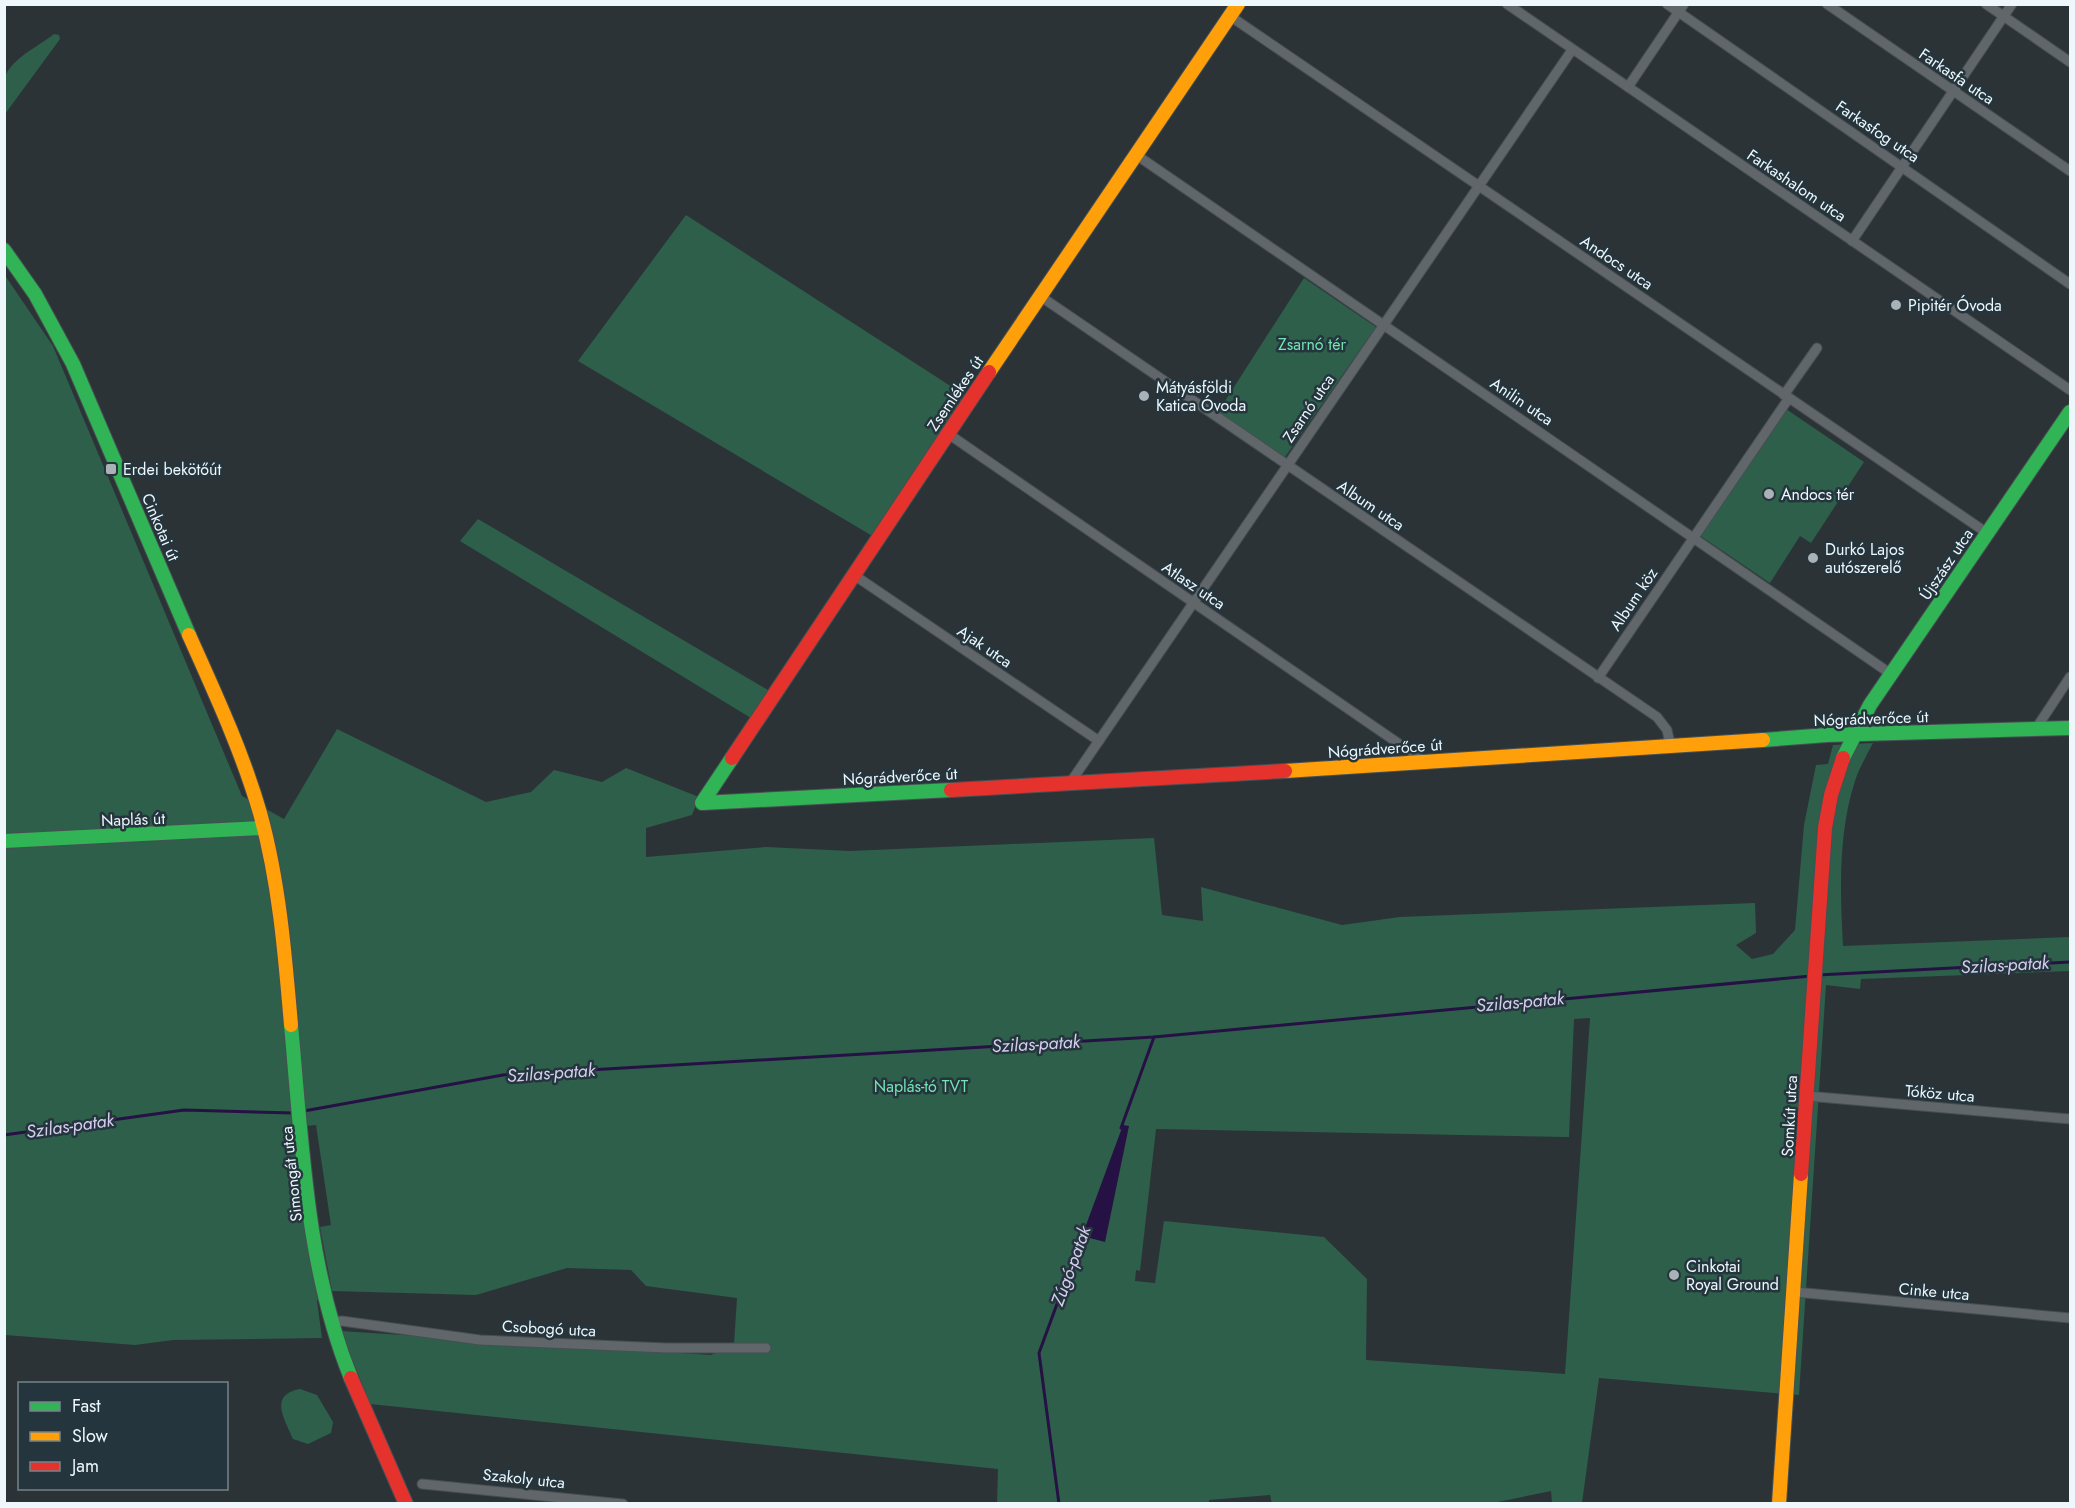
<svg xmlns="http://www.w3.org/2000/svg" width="2075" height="1508" viewBox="0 0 2075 1508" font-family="Jost,sans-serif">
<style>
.green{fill:#2e5f4a;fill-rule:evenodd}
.water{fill:#261144}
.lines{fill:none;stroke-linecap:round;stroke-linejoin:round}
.stream{stroke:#261144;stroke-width:3}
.street-casing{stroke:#474f53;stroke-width:11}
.fast-casing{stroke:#474f53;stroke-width:16}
.slow-casing{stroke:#474f53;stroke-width:16}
.jam-casing{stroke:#474f53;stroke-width:16}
.street{stroke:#606669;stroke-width:9}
.fast{stroke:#30b455;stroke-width:14}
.slow{stroke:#ff9f0a;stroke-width:14}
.jam{stroke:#e5322d;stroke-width:14}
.poi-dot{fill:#a9b2b7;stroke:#25353d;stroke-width:2}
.labels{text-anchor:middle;stroke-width:5;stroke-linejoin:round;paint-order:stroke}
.street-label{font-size:16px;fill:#edf7fc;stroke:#25353d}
.poi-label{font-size:16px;fill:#edf7fc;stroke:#25353d;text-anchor:start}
.park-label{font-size:16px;fill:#74e4b1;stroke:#25353d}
.water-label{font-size:18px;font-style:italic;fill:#d7cdf1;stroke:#25353d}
</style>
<rect width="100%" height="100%" fill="#2b3337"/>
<g class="green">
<path d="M 54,34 L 59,35 L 60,39 L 5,114 C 4,104 2,89 4,79 C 11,58 38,47 54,34 Z"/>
<polygon points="686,215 969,398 874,537 578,361"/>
<path d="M 4,274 L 53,346 L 242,796 L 284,819 L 337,729 L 486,802 L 531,792 L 554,770 L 602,782 L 626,768 L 699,797 L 692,815 L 646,828 L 646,857 L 766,847 L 850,851 L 1154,838 L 1162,915 L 1203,921 L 1201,887 L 1342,925 L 1400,917 L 1755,903 L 1756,933 L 1736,945 L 1752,959 L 1773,954 L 1795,930 L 1804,825 L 1816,765 L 1828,764 L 1833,745 L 1873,743 C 1867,755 1859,768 1855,781 C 1838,833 1840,892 1843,946 L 2070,937 L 2070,971 L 1861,979 L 1860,989 L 1826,985 L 1799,1395 L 1599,1378 L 1582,1503 L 1552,1503 L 1551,1491 L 1488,1504 L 1272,1504 L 1270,1495 L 1209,1500 L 1209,1504 L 997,1503 L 998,1469 L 370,1404 L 341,1331 L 711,1355 L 734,1344 L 737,1298 L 646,1286 L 631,1270 L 567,1268 L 476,1295 L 332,1291 L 320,1227 L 331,1225 L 316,1125 L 295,1127 L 320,1295 L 317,1301 L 322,1338 L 173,1340 L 135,1345 L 5,1335 ZM 1590,1018 L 1565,1374 L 1366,1360 L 1367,1279 L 1324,1237 L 1164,1221 L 1155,1283 L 1135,1281 L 1136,1270 L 1140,1271 L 1156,1129 L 1569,1137 L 1574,1019 Z"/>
<polygon points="1304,278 1376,327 1285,457 1218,412"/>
<polygon points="1786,409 1864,462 1811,543 1800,536 1770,583 1699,535"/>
<polygon points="478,519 768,690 751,718 460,541"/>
<path d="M 300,1389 L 317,1395 L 333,1422 L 331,1433 L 308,1444 L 293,1439 C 285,1419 268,1395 300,1389 Z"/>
</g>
<polygon class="water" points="1123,1125 1129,1126 1105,1242 1082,1236"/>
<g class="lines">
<g class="stream">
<polyline points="1818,975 2070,962"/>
<polyline points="304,1111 503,1075 1154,1037 1811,976"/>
<polyline points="1121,1128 1154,1037"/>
<polyline points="4,1135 184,1110 294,1113"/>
<polyline points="1059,1504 1039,1353 1083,1233"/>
</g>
<g class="street-casing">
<g id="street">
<polyline points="1507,4 2070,390"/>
<polyline points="1667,4 2070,284"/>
<polyline points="1827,4 2070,171"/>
<polyline points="1986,4 2070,62"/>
<polyline points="1230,16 1987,533"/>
<polyline points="1628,87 1684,4"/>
<polyline points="1135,154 1891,674"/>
<polyline points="1852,241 2012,4"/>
<polyline points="1040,296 1657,717 1667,730 1671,748"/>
<polyline points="1784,395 1817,348"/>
<polyline points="947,433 1424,761"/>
<polyline points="854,575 1099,741"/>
<polyline points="1598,678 1789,398"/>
<polyline points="2035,730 2070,677"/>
<polyline points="1070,783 1572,50"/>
<polyline points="1807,1096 2070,1119"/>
<polyline points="1795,1292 2070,1318"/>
<polyline points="331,1322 342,1321 480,1340 666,1348 766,1348"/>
<polyline points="422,1484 623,1504"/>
</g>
</g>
<g class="fast-casing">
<g id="fast">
<polyline points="4,250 35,294 73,364 189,635"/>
<polyline points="1763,740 1827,735 2070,728"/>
<polyline points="732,758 702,803 951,790"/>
<polyline points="1843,758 1870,705 2070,412"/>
<polyline points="4,841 263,828"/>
<path d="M 291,1025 C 302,1143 306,1267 351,1378"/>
</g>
</g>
<g class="slow-casing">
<g id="slow">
<polyline points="989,372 1238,4"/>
<path d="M 189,635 C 215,693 242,751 260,813 C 279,881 285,954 291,1025"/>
<polyline points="1285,771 1763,740"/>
<polyline points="1779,1504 1801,1174"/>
</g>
</g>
<g class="jam-casing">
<g id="jam">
<polyline points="732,758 989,372"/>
<polyline points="951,790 1285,771"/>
<polyline points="1801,1174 1825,828 1831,795 1843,758"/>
<polyline points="351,1378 406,1504"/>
</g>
</g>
<use href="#street" class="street"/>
<use href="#fast" class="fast"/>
<use href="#slow" class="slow"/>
<use href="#jam" class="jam"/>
</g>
<g class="poi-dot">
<circle cx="1896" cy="305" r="6"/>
<circle cx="1144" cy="396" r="6"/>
<rect x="105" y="463" width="12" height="12" rx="3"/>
<circle cx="1769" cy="494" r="6"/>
<circle cx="1813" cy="558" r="6"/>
<circle cx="1674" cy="1275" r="6"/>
</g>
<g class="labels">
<g class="street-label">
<text transform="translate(1957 76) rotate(34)" y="6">Farkasfa utca</text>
<text transform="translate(1878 131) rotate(34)" y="6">Farkasfog utca</text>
<text transform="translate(1797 185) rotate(34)" y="6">Farkashalom utca</text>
<text transform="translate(1617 262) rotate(34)" y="6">Andocs utca</text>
<text transform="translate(955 393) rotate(-56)" y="6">Zsemlékes út</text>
<text transform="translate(1522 401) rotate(34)" y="6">Anilin utca</text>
<text transform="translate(1308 408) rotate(-56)" y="6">Zsarnó utca</text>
<text transform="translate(1371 505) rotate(34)" y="6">Album utca</text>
<text transform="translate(161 527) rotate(67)" y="6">Cinkotai út</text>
<text transform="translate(1946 564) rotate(-56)" y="6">Újszász utca</text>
<text transform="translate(1194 585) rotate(34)" y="6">Atlasz utca</text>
<text transform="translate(1633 599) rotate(-56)" y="6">Album köz</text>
<text transform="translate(985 646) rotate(34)" y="6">Ajak utca</text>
<text transform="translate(1871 718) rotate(-2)" y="6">Nógrádverőce út</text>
<text transform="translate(1385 748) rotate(-4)" y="6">Nógrádverőce út</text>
<text transform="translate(900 776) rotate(-3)" y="6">Nógrádverőce út</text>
<text transform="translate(133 819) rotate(-2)" y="6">Naplás út</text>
<text transform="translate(1940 1093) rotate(5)" y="6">Tóköz utca</text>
<text transform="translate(1789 1116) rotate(-87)" y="6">Somkút utca</text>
<text transform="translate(291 1174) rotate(-96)" y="6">Simongát utca</text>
<text transform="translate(1934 1291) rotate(5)" y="6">Cinke utca</text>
<text transform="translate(549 1328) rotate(3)" y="6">Csobogó utca</text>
<text transform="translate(524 1478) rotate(6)" y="6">Szakoly utca</text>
</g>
<g class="poi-label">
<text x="1908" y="311">Pipitér Óvoda</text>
<text x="1156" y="393">Mátyásföldi<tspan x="1156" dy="18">Katica Óvoda</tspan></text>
<text x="123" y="475">Erdei bekötőút</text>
<text x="1781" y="500">Andocs tér</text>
<text x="1825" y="555">Durkó Lajos<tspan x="1825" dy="18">autószerelő</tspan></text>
<text x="1686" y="1272">Cinkotai<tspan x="1686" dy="18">Royal Ground</tspan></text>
</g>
<g class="park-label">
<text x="1312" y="350">Zsarnó tér</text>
<text x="921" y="1092">Naplás-tó TVT</text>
</g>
<g class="water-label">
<text transform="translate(2005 965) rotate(-3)" y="6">Szilas-patak</text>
<text transform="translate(1520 1002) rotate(-5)" y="6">Szilas-patak</text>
<text transform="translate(1036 1044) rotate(-3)" y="6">Szilas-patak</text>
<text transform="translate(551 1073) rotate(-4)" y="6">Szilas-patak</text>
<text transform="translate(70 1126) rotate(-8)" y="6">Szilas-patak</text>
<text transform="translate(1071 1266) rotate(-70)" y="6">Zúgó-patak</text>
</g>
</g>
<rect width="2075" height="1508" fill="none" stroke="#edf7fc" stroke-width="12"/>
<rect x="18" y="1382" width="210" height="108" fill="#25353d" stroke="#758389" stroke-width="1.5"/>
<rect x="30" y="1402" width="30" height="9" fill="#30b455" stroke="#758389" stroke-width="1.5"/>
<text x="72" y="1412" font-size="18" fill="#edf7fc">Fast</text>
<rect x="30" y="1432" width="30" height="9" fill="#ff9f0a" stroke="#758389" stroke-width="1.5"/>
<text x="72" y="1442" font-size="18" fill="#edf7fc">Slow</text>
<rect x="30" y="1462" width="30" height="9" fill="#e5322d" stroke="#758389" stroke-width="1.5"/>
<text x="72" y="1472" font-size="18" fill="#edf7fc">Jam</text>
</svg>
